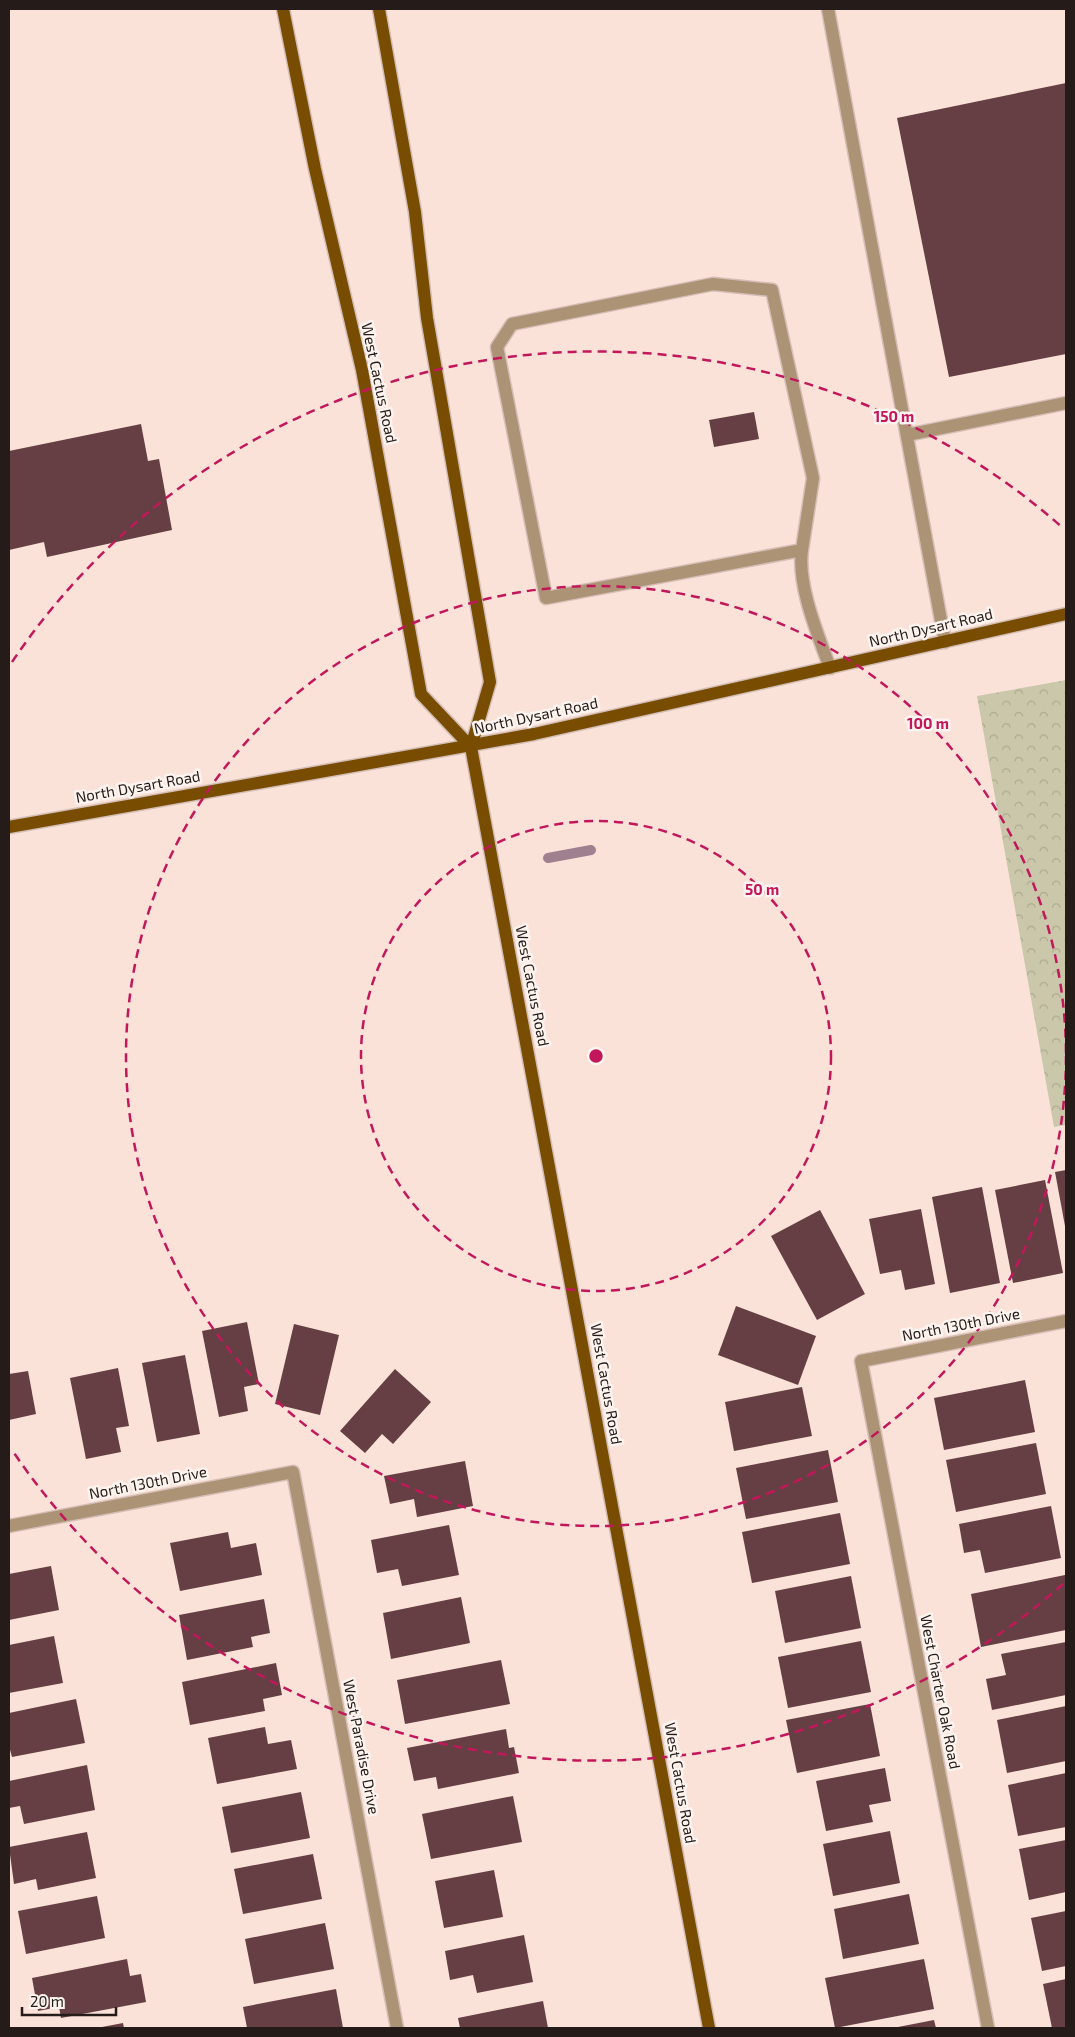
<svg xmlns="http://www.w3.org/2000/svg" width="1075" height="2037" viewBox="0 0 1075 2037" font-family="'Exo 2',sans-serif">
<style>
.park{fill:url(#park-crowns)}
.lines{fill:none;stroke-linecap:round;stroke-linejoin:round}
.stream{stroke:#9e808f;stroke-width:10}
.building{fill:#653f43}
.minor-casing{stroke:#d4beb6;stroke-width:15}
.major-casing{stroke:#d4beb6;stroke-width:15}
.minor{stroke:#ac9375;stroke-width:12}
.major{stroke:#784c01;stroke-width:12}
.ring{fill:none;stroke:#c2185b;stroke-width:2.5;stroke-dasharray:9 6}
.labels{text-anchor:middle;stroke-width:5;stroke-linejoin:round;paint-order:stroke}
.street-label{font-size:15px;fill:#251c19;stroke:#fdf3ef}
.centre{fill:#c2185b;stroke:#fdf3ef;stroke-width:2.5}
.ring-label{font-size:15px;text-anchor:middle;font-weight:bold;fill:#c2185b;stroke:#fdf3ef;stroke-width:5;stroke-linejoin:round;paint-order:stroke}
</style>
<defs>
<pattern id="park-crowns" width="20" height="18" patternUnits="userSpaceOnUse" patternTransform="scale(1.25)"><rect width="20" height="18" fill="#cbc7aa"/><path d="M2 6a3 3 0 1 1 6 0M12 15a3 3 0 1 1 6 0" fill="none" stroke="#aeaa92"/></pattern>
</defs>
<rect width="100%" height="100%" fill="#fae2d9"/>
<polygon class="park" points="1066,680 1066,1125 1054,1127 977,696"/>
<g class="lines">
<polyline class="stream" points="548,858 591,850"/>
</g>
<g class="building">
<polygon points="1066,83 1066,354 949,377 897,118"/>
<polygon points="754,412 759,439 714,447 709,420"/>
<polygon points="141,424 148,461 159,459 172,530 47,557 44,542 9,550 9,451"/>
<polygon points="1066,1170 1066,1226 1065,1226 1055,1172"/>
<polygon points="1045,1180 1063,1273 1013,1283 995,1190"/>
<polygon points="982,1187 1000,1283 950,1293 932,1197"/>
<polygon points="921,1209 935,1284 905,1290 901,1270 880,1274 869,1219"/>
<polygon points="820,1210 865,1294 817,1320 771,1236"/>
<polygon points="736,1306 816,1336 798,1385 718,1355"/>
<polygon points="247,1322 259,1384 244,1387 248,1411 219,1417 202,1331"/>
<polygon points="294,1324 339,1335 320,1415 275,1404"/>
<polygon points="185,1355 200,1434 157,1442 142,1363"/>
<polygon points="118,1368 129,1426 116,1428 121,1452 86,1459 70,1378"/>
<polygon points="395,1369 431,1402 393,1444 382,1434 365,1453 340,1431"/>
<polygon points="28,1371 36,1414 9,1420 9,1374"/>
<polygon points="1025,1380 1035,1432 944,1450 934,1398"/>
<polygon points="802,1387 812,1436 734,1451 725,1402"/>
<polygon points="1036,1443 1046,1494 956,1512 946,1460"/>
<polygon points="828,1450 838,1502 746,1519 736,1468"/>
<polygon points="465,1461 473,1506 417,1517 414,1499 390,1504 384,1476"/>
<polygon points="1051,1506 1061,1558 985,1573 980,1550 964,1553 959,1524"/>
<polygon points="840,1513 850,1564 752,1583 742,1532"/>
<polygon points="449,1525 459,1575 402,1586 398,1569 377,1573 371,1540"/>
<polygon points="228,1532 231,1548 256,1543 262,1575 180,1591 170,1543"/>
<polygon points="51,1566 59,1610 9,1620 9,1574"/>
<polygon points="1065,1575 1066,1630 981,1647 971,1594"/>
<polygon points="851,1576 861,1628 785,1643 775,1591"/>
<polygon points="461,1597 470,1643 391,1659 383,1613"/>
<polygon points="264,1599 270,1633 251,1637 253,1647 187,1660 179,1615"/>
<polygon points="54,1636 63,1683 9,1693 9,1645"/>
<polygon points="861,1641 871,1692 788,1708 778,1657"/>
<polygon points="1066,1642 1066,1695 992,1710 986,1679 1006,1675 1001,1654"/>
<polygon points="501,1660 510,1704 405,1724 397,1680"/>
<polygon points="276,1663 282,1695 263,1699 265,1711 190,1725 182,1682"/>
<polygon points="76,1699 85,1743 12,1757 9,1746 9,1713"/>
<polygon points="870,1704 880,1756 797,1773 786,1720"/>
<polygon points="1066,1706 1066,1761 1007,1773 997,1720"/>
<polygon points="265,1727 268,1744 291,1740 297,1769 217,1784 208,1738"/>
<polygon points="506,1729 509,1748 514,1747 519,1773 438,1789 436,1777 414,1781 407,1748"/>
<polygon points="87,1765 95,1810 24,1824 20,1806 9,1808 9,1781"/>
<polygon points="885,1768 891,1801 869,1805 873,1822 826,1831 816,1781"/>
<polygon points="1066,1773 1066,1827 1018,1836 1008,1785"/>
<polygon points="301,1792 310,1838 231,1853 222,1807"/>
<polygon points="513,1796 522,1842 431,1859 422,1814"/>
<polygon points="890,1831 900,1883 833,1896 823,1844"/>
<polygon points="87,1832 96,1878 38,1890 36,1879 14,1884 9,1847"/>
<polygon points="1066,1840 1066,1892 1029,1900 1019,1849"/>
<polygon points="313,1854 322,1899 243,1914 234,1869"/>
<polygon points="494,1870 503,1917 444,1928 435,1881"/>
<polygon points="909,1894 919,1944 843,1959 834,1909"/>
<polygon points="97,1896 105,1938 26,1954 18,1911"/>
<polygon points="1066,1911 1066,1966 1042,1971 1031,1918"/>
<polygon points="325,1923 334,1969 254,1984 245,1939"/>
<polygon points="524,1935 533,1982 477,1993 473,1975 450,1980 445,1951"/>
<polygon points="127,1959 130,1976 141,1974 146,2002 61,2018 59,2007 38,2011 32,1978"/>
<polygon points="924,1959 934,2009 835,2028 825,1978"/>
<polygon points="1066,1979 1066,2028 1052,2028 1043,1984"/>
<polygon points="336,1989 343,2028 247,2028 243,2007"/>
<polygon points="543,2001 548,2028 460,2028 458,2018"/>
<polygon points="934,2020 936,2028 898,2028 898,2027"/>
<polygon points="123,2023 124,2028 102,2028 102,2027"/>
</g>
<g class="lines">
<g class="minor-casing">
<g id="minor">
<polyline points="828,9 945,642"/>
<polyline points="907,435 1066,403"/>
<path d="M 802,550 L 546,598 L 497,347 L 512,324 L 713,284 L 772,290 L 813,478 L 802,550 C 797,585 818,635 830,668"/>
<polyline points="9,1526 293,1472 397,2028"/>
<polyline points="988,2028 861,1361 1066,1321"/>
</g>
</g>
<g class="major-casing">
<g id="major">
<polyline points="283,9 315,169 362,370 421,694 471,747"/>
<polyline points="379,9 415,212 427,318 490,682 471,747 709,2028"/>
<polyline points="9,827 534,734 1066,614"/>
</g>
</g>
<use href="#minor" class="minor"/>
<use href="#major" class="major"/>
</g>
<g class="ring">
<circle cx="596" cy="1056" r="235"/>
<circle cx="596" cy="1056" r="470"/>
<path d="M1063 1584A705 705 0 0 1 12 1450M12 662A705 705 0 0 1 1063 528"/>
</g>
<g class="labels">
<g class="street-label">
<text transform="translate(379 383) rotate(78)" y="5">West Cactus Road</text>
<text transform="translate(931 628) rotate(-13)" y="5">North Dysart Road</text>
<text transform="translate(536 716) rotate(-12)" y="5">North Dysart Road</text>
<text transform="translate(138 787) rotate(-10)" y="5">North Dysart Road</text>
<text transform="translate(532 986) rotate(79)" y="5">West Cactus Road</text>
<text transform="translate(961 1325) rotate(-11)" y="5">North 130th Drive</text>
<text transform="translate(606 1384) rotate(80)" y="5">West Cactus Road</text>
<text transform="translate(148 1483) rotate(-11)" y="5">North 130th Drive</text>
<text transform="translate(940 1692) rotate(79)" y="5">West Charter Oak Road</text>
<text transform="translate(361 1747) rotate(79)" y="5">West Paradise Drive</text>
<text transform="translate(680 1783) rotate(80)" y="5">West Cactus Road</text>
</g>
</g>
<circle cx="596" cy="1056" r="8" class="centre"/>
<g class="ring-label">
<text x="894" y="422">150 m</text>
<text x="928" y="729">100 m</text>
<text x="762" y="895">50 m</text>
</g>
<rect width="1075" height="2037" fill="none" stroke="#251c19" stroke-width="20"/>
<path d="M22 2007v8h94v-8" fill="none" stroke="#251c19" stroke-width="2.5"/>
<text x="30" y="2007" font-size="15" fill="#251c19" stroke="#fdf3ef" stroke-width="4" paint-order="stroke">20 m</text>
</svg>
